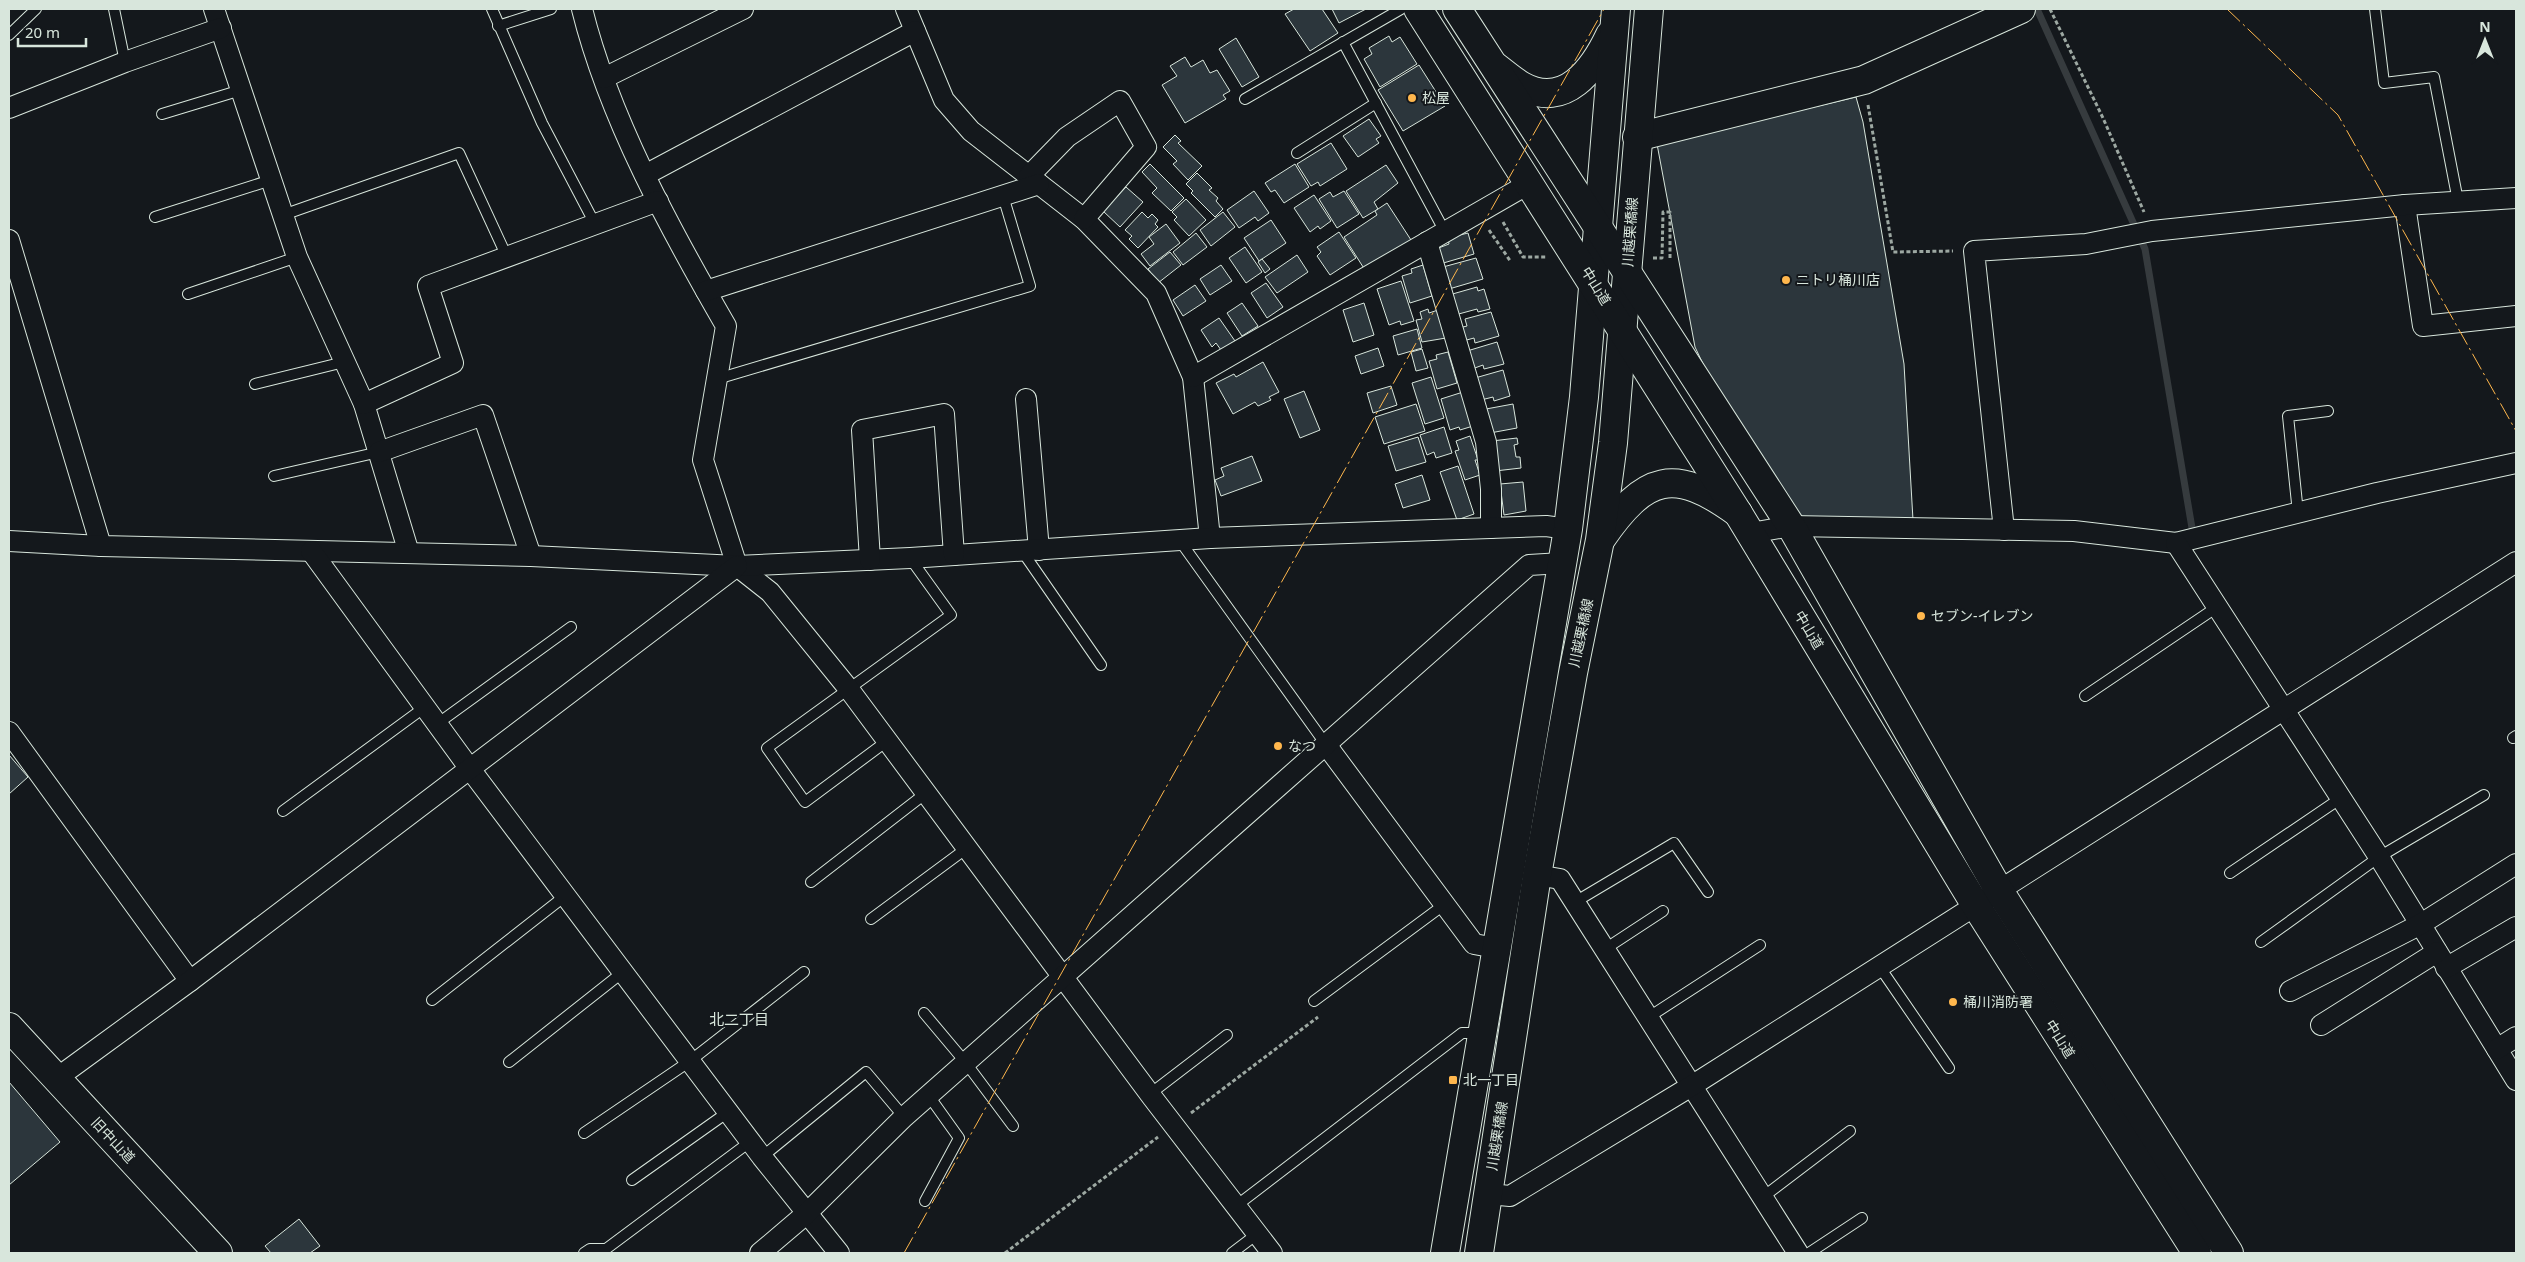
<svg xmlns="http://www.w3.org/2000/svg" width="2525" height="1262" viewBox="0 0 2525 1262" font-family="'Noto Sans','Noto Sans JP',sans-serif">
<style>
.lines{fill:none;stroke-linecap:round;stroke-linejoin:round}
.stream{stroke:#363b3e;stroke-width:7}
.building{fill:#2c363c;stroke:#d8e6dc}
.lane-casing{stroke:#d8e6dc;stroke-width:12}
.street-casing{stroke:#d8e6dc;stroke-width:22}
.secondary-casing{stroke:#d8e6dc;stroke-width:30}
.primary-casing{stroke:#d8e6dc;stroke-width:30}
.highway-casing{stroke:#d8e6dc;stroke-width:30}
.path{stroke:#9da8a2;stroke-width:3;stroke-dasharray:4 2.5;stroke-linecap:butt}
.lane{stroke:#14181c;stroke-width:10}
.street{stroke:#14181c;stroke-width:20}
.secondary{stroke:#14181c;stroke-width:28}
.primary{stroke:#14181c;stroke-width:28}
.highway{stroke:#14181c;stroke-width:28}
.power{stroke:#ffb74d;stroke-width:1;stroke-dasharray:18 4 2.5 4;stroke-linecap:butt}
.poi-dot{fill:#ffb74d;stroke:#14181c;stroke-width:2}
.labels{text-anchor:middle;stroke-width:4;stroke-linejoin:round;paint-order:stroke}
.poi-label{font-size:14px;fill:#d8e6dc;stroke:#14181c;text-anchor:start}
.street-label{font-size:14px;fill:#d8e6dc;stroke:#14181c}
.neighbourhood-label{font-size:15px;fill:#d8e6dc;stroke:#14181c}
</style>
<rect width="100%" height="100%" fill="#14181c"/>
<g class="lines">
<polyline class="stream" points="2037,9 2145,249 2193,534"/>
</g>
<g class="building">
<polygon points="1294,9 1322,9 1338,33 1310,51 1285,14"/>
<polygon points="1332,9 1366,9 1339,23"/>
<polygon points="1389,36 1392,42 1400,37 1417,64 1380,87 1364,59 1372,54 1369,48"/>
<polygon points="1236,38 1259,77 1242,87 1219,49"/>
<polygon points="1185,57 1191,67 1203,60 1210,73 1217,70 1230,91 1223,95 1226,99 1185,123 1162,85 1177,76 1170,66"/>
<polygon points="1419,65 1445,106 1403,131 1378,90"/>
<polygon points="1856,97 1863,122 1904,364 1913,520 1797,519 1714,387 1695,347 1657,144"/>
<polygon points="1369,119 1381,136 1376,139 1379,143 1358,157 1343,136"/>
<polygon points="1175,135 1181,141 1178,143 1202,166 1188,180 1173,164 1177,161 1163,147"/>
<polygon points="1331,143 1347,169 1320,186 1318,182 1311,186 1297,164"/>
<polygon points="1150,164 1184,198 1171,211 1152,193 1157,188 1142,172"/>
<polygon points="1295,164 1309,187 1284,203 1275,190 1271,192 1265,183"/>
<polygon points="1386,165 1398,183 1374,202 1378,209 1363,218 1346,191"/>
<polygon points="1197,173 1212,188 1209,190 1218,198 1216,201 1223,209 1215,217 1191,193 1193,191 1186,184"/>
<polygon points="1126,187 1143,202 1120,227 1103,211"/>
<polygon points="1254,191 1269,213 1258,221 1255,217 1239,228 1227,210"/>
<polygon points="1344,191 1359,214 1337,228 1319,199 1330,192 1333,197"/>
<polygon points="1314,195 1331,221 1320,229 1318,226 1310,232 1294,208"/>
<polygon points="1186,199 1206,220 1189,236 1174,220 1177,217 1172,212"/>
<polygon points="1387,203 1411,240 1365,270 1344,237 1377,215 1375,211"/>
<polygon points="1142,212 1148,218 1152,214 1158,220 1155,224 1158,227 1138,248 1129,239 1132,236 1125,230"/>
<polygon points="1223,212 1235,227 1211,246 1200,230"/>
<polygon points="1271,220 1286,243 1259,261 1244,238"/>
<polygon points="1166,224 1180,243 1150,266 1141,254 1154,244 1149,237"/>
<polygon points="1339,232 1356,258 1330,275 1317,256 1321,252 1317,247"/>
<polygon points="1196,233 1207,247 1183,265 1173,252"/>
<polygon points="1468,233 1474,254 1440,264 1436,249 1449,244 1448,238"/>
<polygon points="1245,247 1262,272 1246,283 1229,258"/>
<polygon points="1170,252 1181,265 1158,283 1148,269"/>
<polygon points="1297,255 1308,272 1277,293 1265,277"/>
<polygon points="1476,258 1483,279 1449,289 1443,267"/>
<polygon points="1262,259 1270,269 1265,273 1258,262"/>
<polygon points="1221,265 1232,281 1210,295 1200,279"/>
<polygon points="1423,265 1432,296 1410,303 1402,276 1412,273 1411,269"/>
<polygon points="1401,281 1414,321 1401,325 1400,321 1389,325 1377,289"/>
<polygon points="1266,283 1283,307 1267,318 1251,293"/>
<polygon points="1195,285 1206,301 1183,316 1173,300"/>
<polygon points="1477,287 1478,291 1484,289 1490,309 1478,312 1477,309 1455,315 1449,295"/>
<polygon points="1242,303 1258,326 1242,336 1227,313"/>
<polygon points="1364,303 1374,335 1353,342 1343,310"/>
<polygon points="1428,309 1429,313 1438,310 1446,338 1422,342 1416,320 1422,319 1420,312"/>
<polygon points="1491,312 1499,336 1475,343 1474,338 1463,341 1459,328 1467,326 1465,319"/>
<polygon points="1219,318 1235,341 1221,350 1216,343 1212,347 1201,330"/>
<polygon points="1417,329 1422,348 1398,355 1393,336"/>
<polygon points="1497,342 1504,364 1484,369 1483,365 1472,369 1467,351"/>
<polygon points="1378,348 1384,366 1361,374 1355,356"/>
<polygon points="1422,349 1428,368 1416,371 1411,352"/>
<polygon points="1448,352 1457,383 1437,389 1429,361 1437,359 1436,355"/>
<polygon points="1263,362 1279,392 1269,397 1271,400 1258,406 1255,402 1233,414 1216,383 1234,374 1236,377"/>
<polygon points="1503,370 1510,396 1494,401 1493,397 1481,400 1475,378"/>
<polygon points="1431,377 1444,418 1425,424 1412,383"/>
<polygon points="1391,386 1397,405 1373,413 1367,393"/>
<polygon points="1304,391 1320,430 1300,438 1284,399"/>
<polygon points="1463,392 1473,426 1460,430 1459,427 1450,430 1441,399"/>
<polygon points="1416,404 1425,431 1384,444 1375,417"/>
<polygon points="1513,404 1517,428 1490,433 1486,409"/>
<polygon points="1444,427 1452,453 1436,458 1434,452 1427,455 1420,435"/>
<polygon points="1470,436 1478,460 1475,460 1480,475 1465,480 1455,451 1459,450 1456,441"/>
<polygon points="1418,437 1426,462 1396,471 1388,446"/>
<polygon points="1517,438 1518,444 1514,445 1516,457 1520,457 1521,468 1495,471 1492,441"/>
<polygon points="1252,456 1262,481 1221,496 1215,480 1224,476 1221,468"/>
<polygon points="1458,466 1474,514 1457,520 1440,472"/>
<polygon points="1422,475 1430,500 1403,508 1395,484"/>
<polygon points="1523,482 1526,511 1504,515 1500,484"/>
<polygon points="9,755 28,777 9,794"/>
<polygon points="9,1082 60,1142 9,1185"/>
<polygon points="299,1219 320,1246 310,1253 271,1253 265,1246"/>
</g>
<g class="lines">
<g class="lane-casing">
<g id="lane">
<polyline points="114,9 125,62"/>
<polyline points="492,9 542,123 595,224"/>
<polyline points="2375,9 2384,83 2434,77 2458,201"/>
<polyline points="498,26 551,9"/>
<polyline points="9,35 36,9"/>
<polyline points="1343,42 1445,232"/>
<polyline points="1245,99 1401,9"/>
<polyline points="162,114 241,90"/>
<polyline points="1297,153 1376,103"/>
<polyline points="283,215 459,153 507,257"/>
<polyline points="155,217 271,180"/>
<polyline points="188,294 297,257"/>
<polyline points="717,379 1030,286 1003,196"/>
<polyline points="255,384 344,362"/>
<polyline points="274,476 379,452"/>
<polyline points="2298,513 2288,416 2328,411"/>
<polyline points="1180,541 1327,746"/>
<polyline points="1022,551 1101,665"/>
<polyline points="2085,696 2217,607"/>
<polyline points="437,724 571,627"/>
<polyline points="2513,738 2516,736"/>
<polyline points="887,741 805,802 767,748 951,615 910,558"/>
<polyline points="283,811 425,707"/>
<polyline points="2230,873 2341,798"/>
<polyline points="811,882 926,793"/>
<polyline points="1575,902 1674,843 1708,892"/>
<polyline points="871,919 967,848"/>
<polyline points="2261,942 2379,857 2484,795"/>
<polyline points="1605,949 1663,911"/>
<polyline points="1879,966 1949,1068"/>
<polyline points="432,1000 565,896"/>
<polyline points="1314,1001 1445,904"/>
<polyline points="924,1013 966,1063 1013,1126"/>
<polyline points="1649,1017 1760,945"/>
<polyline points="509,1062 623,972"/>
<polyline points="1150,1094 1227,1035"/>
<polyline points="584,1133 690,1061 804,972"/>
<polyline points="762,1157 866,1072 904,1117"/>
<polyline points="632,1180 728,1112"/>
<polyline points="1763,1197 1850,1131"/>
<polyline points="925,1201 959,1138 929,1096"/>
<polyline points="1236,1206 1462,1033 1482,1033"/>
<polyline points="584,1253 590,1249 606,1249 751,1141"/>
<polyline points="1232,1253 1257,1234"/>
<polyline points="1809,1253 1862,1218"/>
</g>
</g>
<g class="street-casing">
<g id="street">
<polyline points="214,9 297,257 364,404 409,553"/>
<path d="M 582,9 C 609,118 670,229 726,326 L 703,460 L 737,566 L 770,592 L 848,688 L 1152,1097 L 1272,1253"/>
<polyline points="906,9 944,100 971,131 1084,219 1156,293 1193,377 1210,538"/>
<polyline points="604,78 743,9"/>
<polyline points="9,108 125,62 221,28"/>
<polyline points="645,175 915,31"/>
<polyline points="1029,176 1067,137 1120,101 1146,147 1084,219"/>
<polyline points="2405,205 2423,326 2516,316"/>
<polyline points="9,240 101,546"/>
<polyline points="1427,242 1486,442 1491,489 1491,528"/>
<polyline points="706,291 1039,184"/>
<polyline points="1193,377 1530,183"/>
<polyline points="1026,399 1039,550"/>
<polyline points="364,404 453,363 428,286 658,201"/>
<polyline points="379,452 483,415 531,556"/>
<polyline points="2004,530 1974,251 2086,244 2152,231 2405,205 2516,198"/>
<polyline points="1751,533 1791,526 2074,531 2176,543 2377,493 2516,463"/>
<polyline points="9,541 101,546 531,556 737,566 910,558 1210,538 1546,526 1568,529"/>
<polyline points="2176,543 2379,857 2516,1080"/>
<polyline points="311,551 470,769 762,1157 839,1253"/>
<polyline points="870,560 862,430 944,414 954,555"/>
<polyline points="9,732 190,981"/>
<polyline points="1327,746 1474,944 1496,948"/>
<polyline points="1537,875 1560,879 1798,1253"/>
<polyline points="2446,968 2516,927"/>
<polyline points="2290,991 2421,924 2516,864"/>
<polyline points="2321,1025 2437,952"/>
<polyline points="2497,1049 2516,1037"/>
<polyline points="57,1078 190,981 737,566"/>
<polyline points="1489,1194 1510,1196 1693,1085 2516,562"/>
<polyline points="760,1253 806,1214 904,1117 1529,565 1562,563"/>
</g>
</g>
<g class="secondary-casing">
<g id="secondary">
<polyline points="1637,137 1864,80 2021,9"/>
<polyline points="9,1027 218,1253"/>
</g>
</g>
<g class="primary-casing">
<g id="primary">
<path d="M 1496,67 C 1504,73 1513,81 1522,86 C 1565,110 1594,69 1610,35"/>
<path d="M 1601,539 C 1645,475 1674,466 1738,513"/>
<polyline points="1445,1253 1568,529 1584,397 1616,9"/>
<polyline points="1479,1253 1537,875 1573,673 1600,540 1613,443 1649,9"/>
</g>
</g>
<g class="highway-casing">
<g id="highway">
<polyline points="1418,9 1738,513 1975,904 2197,1253"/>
<polyline points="1457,9 1791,526 1998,889 2229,1253"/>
</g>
</g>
<g class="path">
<polyline points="2050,9 2103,118 2144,212"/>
<polyline points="1868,105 1893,252 1953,251"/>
<polyline points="1503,222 1523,257 1546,257"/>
<polyline points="1489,230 1511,262"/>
<polyline points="1653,258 1662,258 1663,212 1670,212 1670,258"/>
<polyline points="1191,1113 1318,1017"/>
<polyline points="1005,1253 1158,1137"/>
</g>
<use href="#lane" class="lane"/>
<use href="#street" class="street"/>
<use href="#secondary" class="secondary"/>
<use href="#primary" class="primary"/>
<use href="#highway" class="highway"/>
<g class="power">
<polyline points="2227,9 2338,115 2516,431"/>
<polyline points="904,1253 1604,9"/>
</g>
</g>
<g class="poi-dot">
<circle cx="1412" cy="98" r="5"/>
<circle cx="1786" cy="280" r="5"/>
<circle cx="1921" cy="616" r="5"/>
<circle cx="1278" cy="746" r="5"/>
<circle cx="1953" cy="1002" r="5"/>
<rect x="1448" y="1075" width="10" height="10" rx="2.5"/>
</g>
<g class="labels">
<g class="poi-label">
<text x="1422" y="103">松屋</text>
<text x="1796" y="285">ニトリ桶川店</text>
<text x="1931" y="621">セブン-イレブン</text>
<text x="1288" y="751">なつ</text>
<text x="1963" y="1007">桶川消防署</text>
<text x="1463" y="1085">北一丁目</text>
</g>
<g class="street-label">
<text transform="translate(1630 232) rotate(-86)" y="5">川越栗橋線</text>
<text transform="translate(1596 286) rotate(58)" y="5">中山道</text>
<text transform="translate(1809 630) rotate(59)" y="5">中山道</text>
<text transform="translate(1581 633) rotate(-78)" y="5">川越栗橋線</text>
<text transform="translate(2060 1039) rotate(58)" y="5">中山道</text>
<text transform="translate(1497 1136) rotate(-81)" y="5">川越栗橋線</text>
<text transform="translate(113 1140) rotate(47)" y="5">旧中山道</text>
</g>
<g class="neighbourhood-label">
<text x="739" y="1025">北二丁目</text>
</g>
</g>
<rect width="2525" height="1262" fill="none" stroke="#d8e6dc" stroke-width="20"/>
<g transform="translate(2485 40)" stroke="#14181c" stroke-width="4" paint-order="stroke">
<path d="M0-4L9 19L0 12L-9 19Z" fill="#d8e6dc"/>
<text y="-8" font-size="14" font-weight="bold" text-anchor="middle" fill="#d8e6dc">N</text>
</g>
<path d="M18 38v8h68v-8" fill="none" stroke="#d8e6dc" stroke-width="2.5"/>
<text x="25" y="38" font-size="15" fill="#d8e6dc" stroke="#14181c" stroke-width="4" paint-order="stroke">20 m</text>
</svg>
